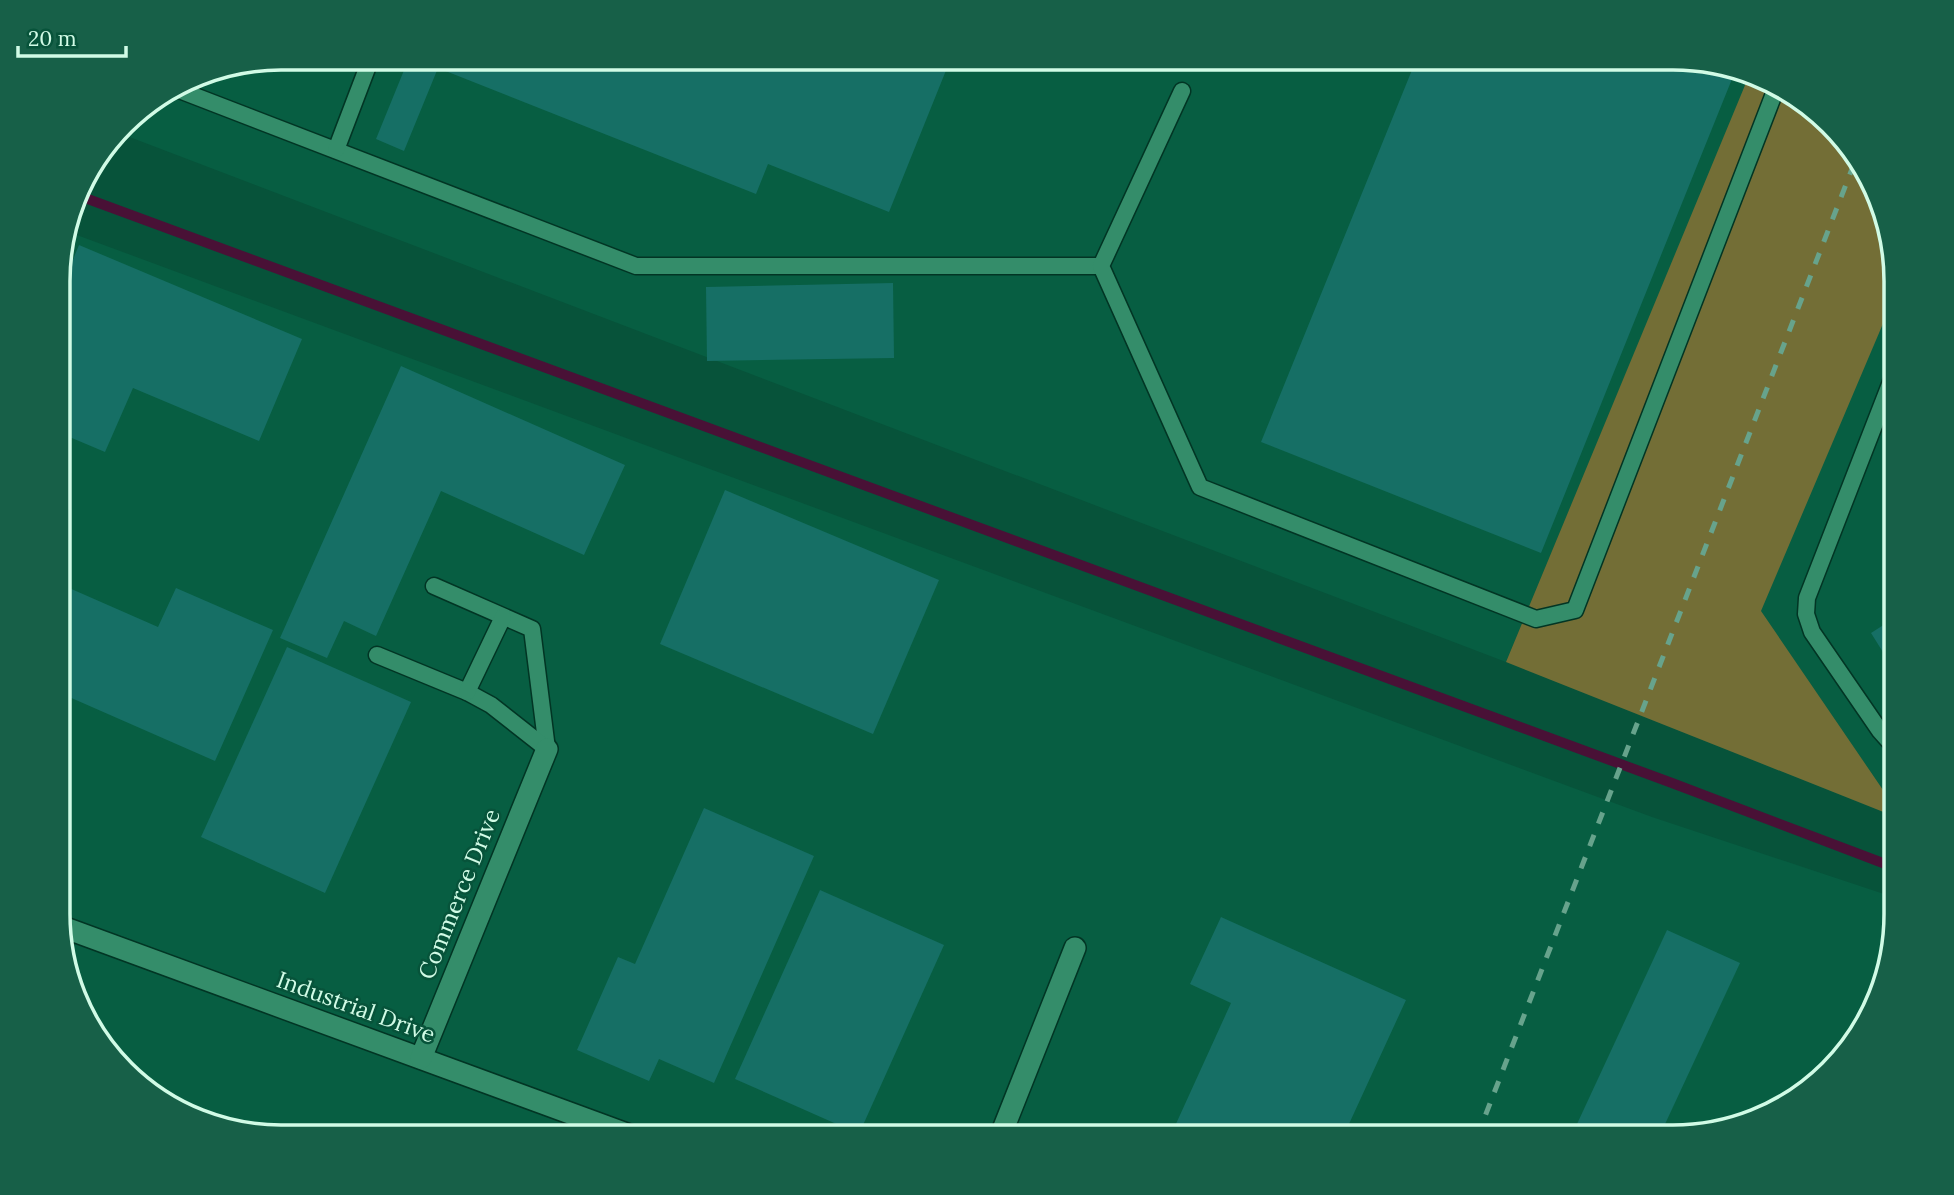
<svg xmlns="http://www.w3.org/2000/svg" width="1954" height="1195" viewBox="0 0 1954 1195" font-family="Lora,serif">
<style>
.built{fill:#075e42}
.green{fill:#736e36}
.lines{fill:none;stroke-linecap:round;stroke-linejoin:round}
.stream{stroke:#491136;stroke-width:10}
.building{fill:#166f65}
.lane-casing{stroke:#023524;stroke-width:19}
.street-casing{stroke:#023524;stroke-width:24}
.lane{stroke:#348d6a;stroke-width:16}
.street{stroke:#348d6a;stroke-width:21}
.rail{stroke:#67a38c;stroke-width:5;stroke-dasharray:12 12;stroke-linecap:butt}
.labels{text-anchor:middle;stroke-width:5;stroke-linejoin:round;paint-order:stroke}
.street-label{font-size:23px;fill:#d1fbe6;stroke:#07533a}
.rim{fill:none;stroke:#d1fbe6;stroke-width:3.5}
</style>
<rect width="100%" height="100%" fill="#07533a"/>
<g class="built">
<polygon points="281,58 1673,58 1749,78 1506,662 119,133 134,113 196,75"/>
<polygon points="66,231 1652,817 1896,898 1896,928 1866,1026 1785,1107 1687,1137 281,1137 169,1107 95,1038 60,943 60,252"/>
<polygon points="1894,262 1896,266 1896,809 1760,611"/>
</g>
<polygon class="green" points="1748,78 1785,88 1859,157 1896,266 1896,293 1761,611 1896,809 1896,817 1506,662"/>
<g class="lines">
<polyline class="stream" points="77,195 1672,783 1896,868"/>
</g>
<g class="building">
<polygon points="409,58 951,58 889,212 768,164 756,194 438,68 404,151 376,139"/>
<polygon points="1396,58 1673,58 1734,74 1541,553 1261,442 1414,65"/>
<polygon points="79,245 302,339 259,441 133,388 105,452 60,433 60,291"/>
<polygon points="893,283 894,358 707,361 706,287"/>
<polygon points="401,366 625,465 584,555 441,491 376,636 344,621 327,658 280,638"/>
<polygon points="725,490 939,580 873,734 660,644"/>
<polygon points="60,584 158,627 176,588 273,630 215,761 60,693"/>
<polygon points="1896,617 1896,673 1871,633"/>
<polygon points="287,647 411,702 325,893 201,837"/>
<polygon points="704,808 814,856 714,1083 659,1059 649,1081 577,1050 618,957 635,964"/>
<polygon points="820,890 944,945 859,1134 735,1079"/>
<polygon points="1221,917 1406,1000 1343,1137 1170,1137 1231,1003 1190,984"/>
<polygon points="1667,930 1740,963 1659,1137 1571,1137"/>
</g>
<g class="lines">
<g class="lane-casing">
<g id="lane">
<polyline points="174,88 636,266 1101,266"/>
<polyline points="1182,91 1101,266 1200,487 1536,619 1575,610 1777,86"/>
<polyline points="336,150 371,58"/>
<polyline points="1896,369 1807,598 1806,614 1812,632 1880,731 1896,749"/>
<polyline points="434,586 532,629 547,749"/>
<polyline points="377,655 467,692 491,705 547,749"/>
<polyline points="467,692 503,617"/>
</g>
</g>
<g class="street-casing">
<g id="street">
<polyline points="60,926 635,1137"/>
<polyline points="421,1058 547,749"/>
<polyline points="1000,1137 1075,948"/>
</g>
</g>
<use href="#lane" class="lane"/>
<use href="#street" class="street"/>
<polyline class="rail" points="1477,1137 1857,156"/>
</g>
<g class="labels">
<g class="street-label">
<text transform="translate(459 894) rotate(-68)" y="8">Commerce Drive</text>
<text transform="translate(356 1007) rotate(20)" y="8">Industrial Drive</text>
</g>
</g>
<path d="M0 0H1954V1195H0ZM281 70H1673A211 211 0 0 1 1884 281V914A211 211 0 0 1 1673 1125H281A211 211 0 0 1 70 914V281A211 211 0 0 1 281 70Z" fill="#176048" fill-rule="evenodd"/>
<path class="rim" d="M281 70H1673A211 211 0 0 1 1884 281V914A211 211 0 0 1 1673 1125H281A211 211 0 0 1 70 914V281A211 211 0 0 1 281 70Z"/>
<path d="M18 46v10h108v-10" fill="none" stroke="#d1fbe6" stroke-width="3.5"/>
<text x="28" y="46" font-size="21" fill="#d1fbe6" stroke="#07533a" stroke-width="5" paint-order="stroke">20 m</text>
</svg>
